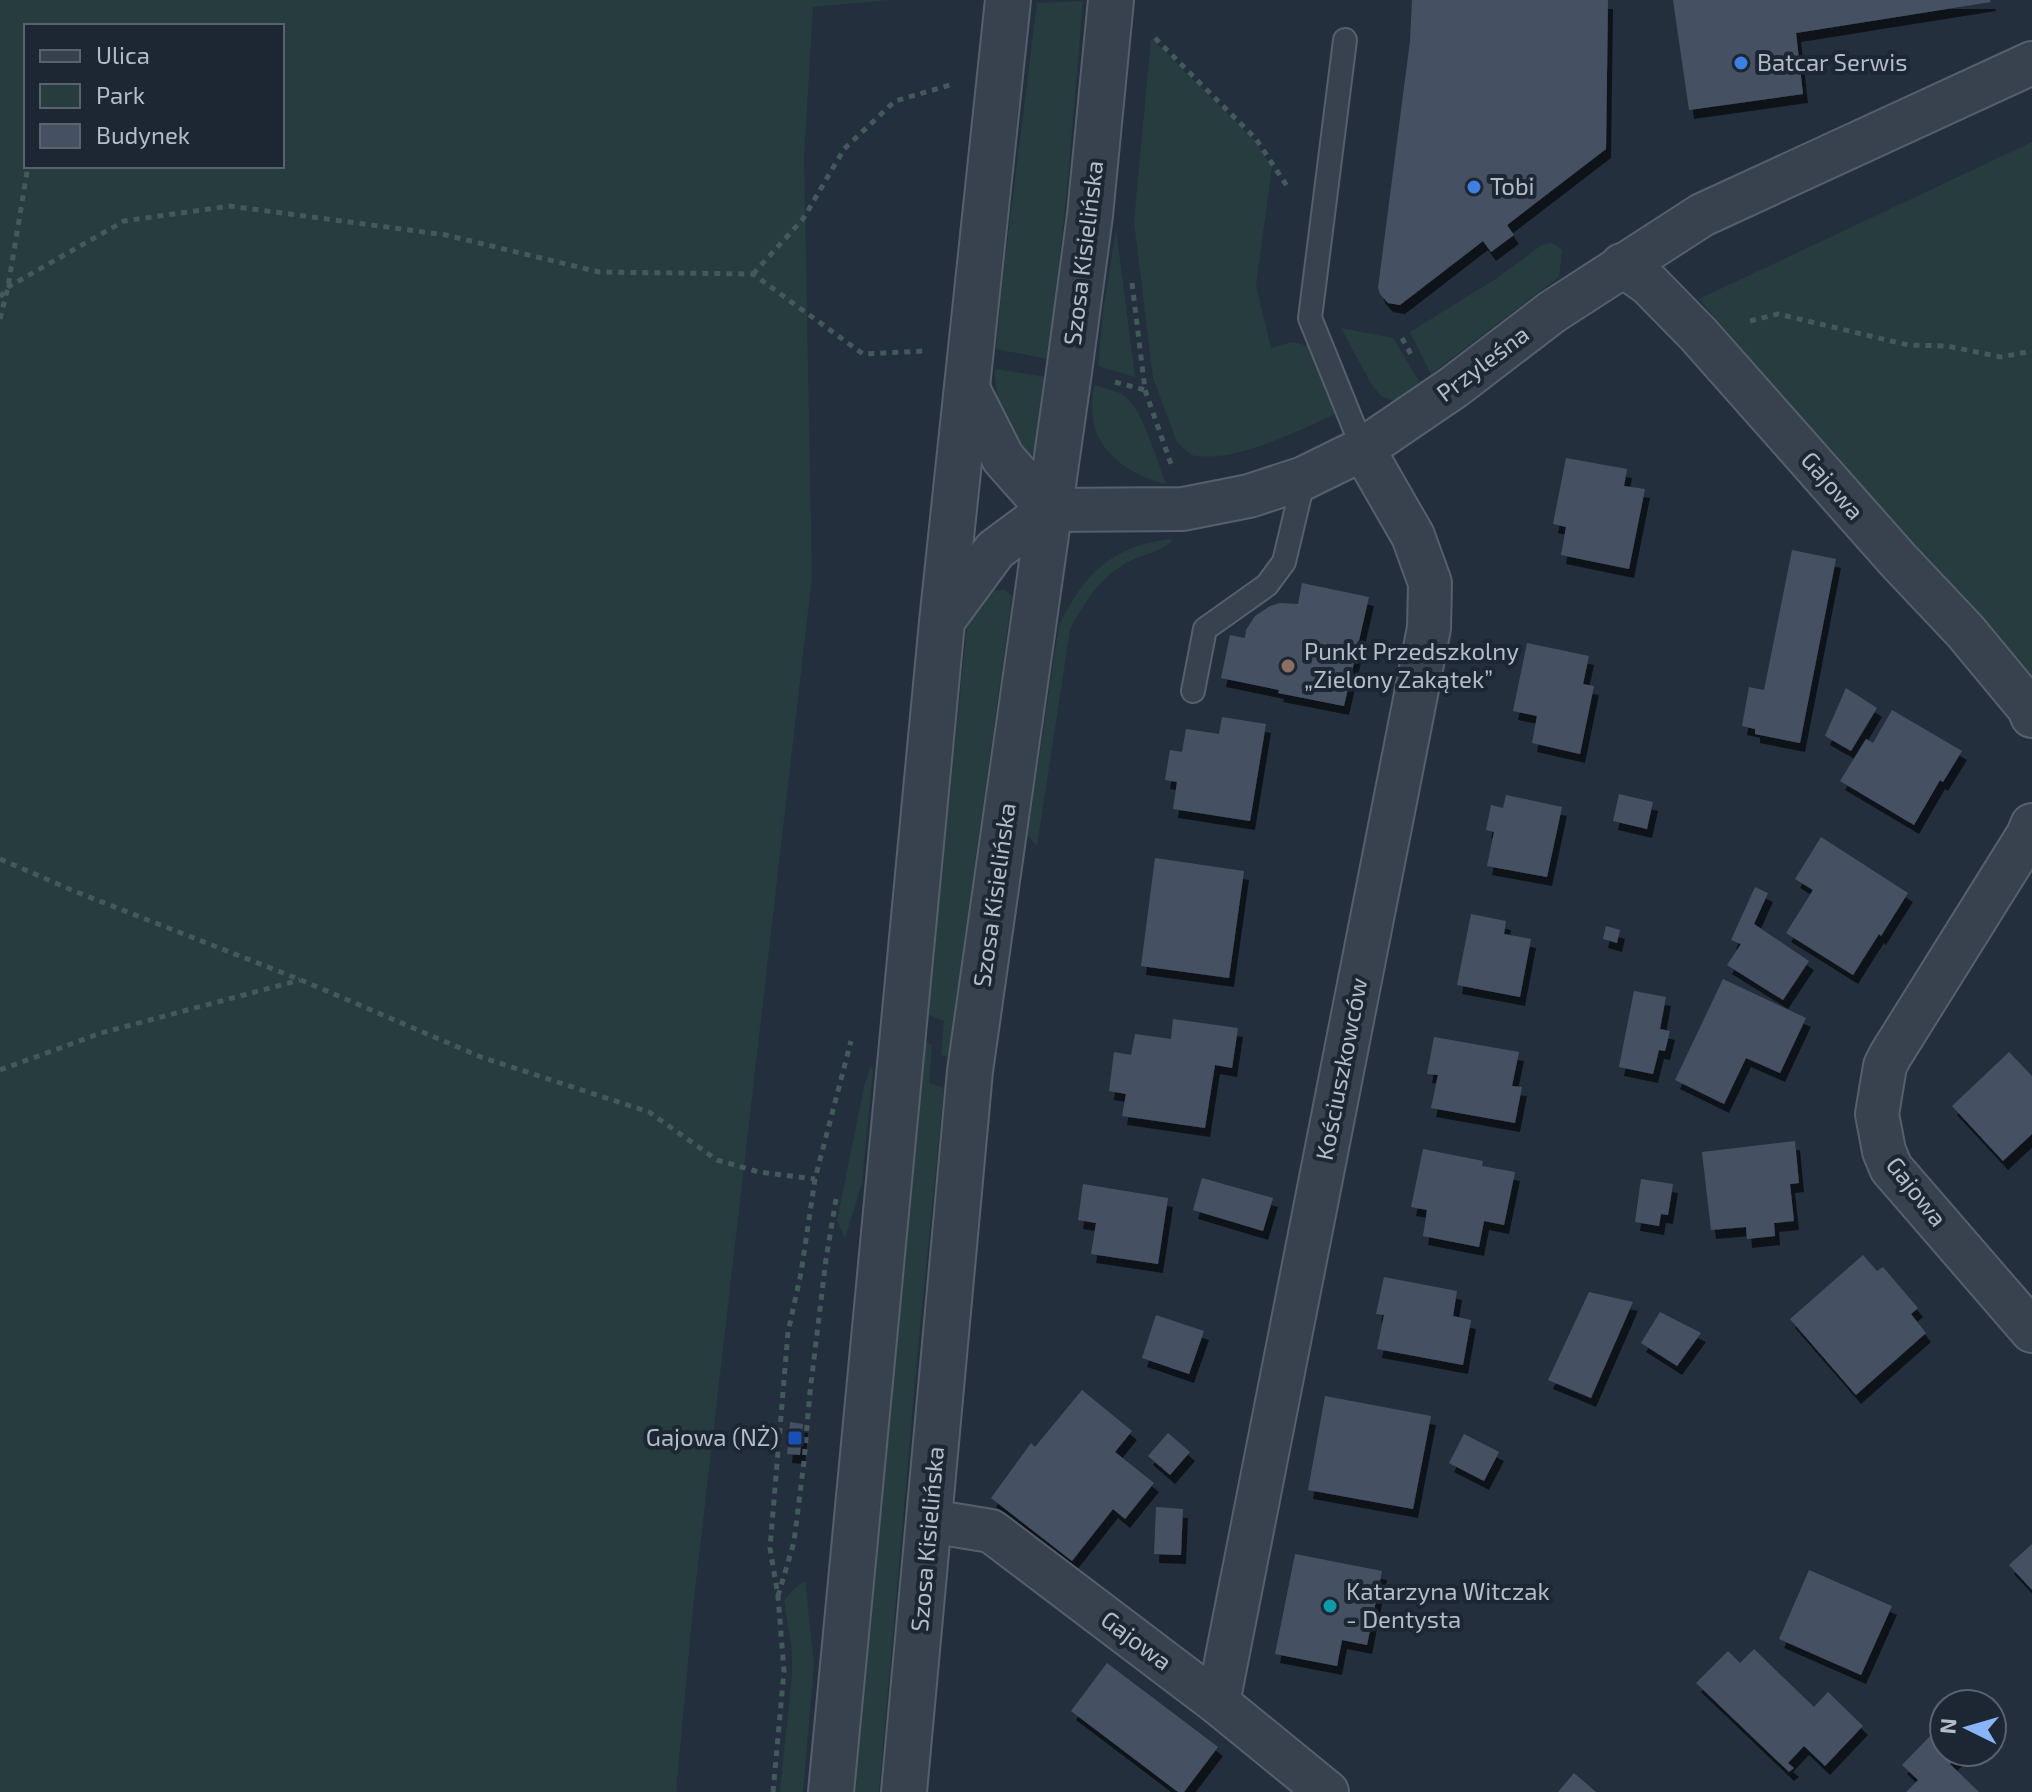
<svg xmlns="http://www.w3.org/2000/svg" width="2032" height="1792" viewBox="0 0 2032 1792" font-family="'Exo 2',sans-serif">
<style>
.green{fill:#263c3f;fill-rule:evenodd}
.building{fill:#455162;filter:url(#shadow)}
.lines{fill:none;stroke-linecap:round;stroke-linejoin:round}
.service-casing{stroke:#565f6c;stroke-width:26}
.minor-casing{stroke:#565f6c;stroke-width:46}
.tertiary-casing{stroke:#565f6c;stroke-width:48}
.path{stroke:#44595c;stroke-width:5;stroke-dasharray:6 6;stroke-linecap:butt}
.service{stroke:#38414e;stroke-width:22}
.minor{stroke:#38414e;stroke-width:42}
.tertiary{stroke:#38414e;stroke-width:44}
.shop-dot{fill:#3f7fe0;stroke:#1d2633;stroke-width:3}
.education-dot{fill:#8d6e63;stroke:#1d2633;stroke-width:3}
.transit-dot{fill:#1a4fb4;stroke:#1d2633;stroke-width:3}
.culture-dot{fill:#0f9aa8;stroke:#1d2633;stroke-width:3}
.labels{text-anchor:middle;stroke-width:8;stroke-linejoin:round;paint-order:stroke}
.poi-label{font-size:24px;fill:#b4bcc9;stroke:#1d2633;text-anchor:start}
.street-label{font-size:24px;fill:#b4bcc9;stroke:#1d2633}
</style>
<defs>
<filter id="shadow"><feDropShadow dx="5" dy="9" stdDeviation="0" flood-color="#0009"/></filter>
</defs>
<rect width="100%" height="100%" fill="#242f3e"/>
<g class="green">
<path d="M 0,0 L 889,0 L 813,7 L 804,158 L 812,577 L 693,1608 L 676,1792 L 0,1792 ZM 26,26 L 282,26 L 282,166 L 26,166 Z"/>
<polygon points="1083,1 1067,190 1048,359 996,349 1004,268 1037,3"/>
<path d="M 1151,38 L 1254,140 L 1272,167 L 1256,286 L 1271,348 L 1293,342 L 1308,346 L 1334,406 L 1334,415 C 1295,432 1233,464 1191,455 L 1177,442 L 1153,378 L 1134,222 Z"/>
<polygon points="2032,142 2032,694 2016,670 1699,299"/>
<polygon points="1116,229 1135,377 1098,366 1103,312"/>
<polygon points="1550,243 1556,245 1562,250 1559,277 1431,374 1410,332 1494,280 1542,245"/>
<polygon points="1341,328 1393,338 1420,383 1394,401 1381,396 1370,382"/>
<path d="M 995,369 L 1046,377 L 1034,453 L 1031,455 L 1022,452 C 1008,424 994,400 995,369 Z"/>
<path d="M 1094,385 C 1104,388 1116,390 1125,396 C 1142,409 1158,463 1166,484 C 1137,477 1104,459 1095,428 C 1091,414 1092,399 1094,385 Z"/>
<path d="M 1171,539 L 1172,541 C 1162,551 1145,554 1132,560 C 1101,575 1085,601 1070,630 L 1037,846 L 1028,836 L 1028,831 L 1059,625 C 1085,573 1112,546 1171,539 Z"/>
<polygon points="995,590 1006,590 1012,597 948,1057 941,1055 944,1021 929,1015 928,1008 967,625 982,596"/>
<polygon points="925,1041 932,1045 929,1083 944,1088 919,1338 879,1792 854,1792"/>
<polygon points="871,1065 873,1070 862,1183 845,1238 837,1221 864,1087"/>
<polygon points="805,1581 814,1664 803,1792 780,1792 792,1675 792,1650 784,1600 796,1587"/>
</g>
<g class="building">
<polygon points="1412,0 1608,0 1606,149 1507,225 1514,235 1491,252 1483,241 1400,305 1388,303 1380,294 1378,288 1410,41"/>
<polygon points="1673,0 1990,0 1991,2 1796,33 1803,94 1689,110"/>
<polygon points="1566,458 1627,469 1624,486 1645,489 1629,569 1561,555 1566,527 1553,524"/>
<polygon points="1792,550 1836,559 1800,743 1755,734 1755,729 1742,726 1749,687 1764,690"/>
<polygon points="1302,583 1369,597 1344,706 1278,693 1279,690 1221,678 1230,635 1245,638 1246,630 1255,616 1270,606 1280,603 1298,604"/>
<polygon points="1527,643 1589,656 1583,684 1594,686 1580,754 1532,743 1537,716 1513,711"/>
<polygon points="1846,688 1877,708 1851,751 1825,736"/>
<polygon points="1892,710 1962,751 1943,782 1940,780 1914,825 1840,781 1866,739 1873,743"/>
<polygon points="1222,717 1266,724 1250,821 1173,809 1177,782 1165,780 1170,750 1182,752 1186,729 1219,734"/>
<polygon points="1619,794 1653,802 1647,829 1613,821"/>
<polygon points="1506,795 1562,807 1547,877 1487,866 1494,832 1486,830 1491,805 1503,808"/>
<polygon points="1821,837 1908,893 1881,936 1879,934 1853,975 1786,933 1813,890 1795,879"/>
<polygon points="1155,858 1244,871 1229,978 1141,966"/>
<polygon points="1755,887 1768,893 1754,924 1809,961 1783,1000 1727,965 1741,944 1731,940"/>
<polygon points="1471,914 1506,921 1504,934 1531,939 1520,997 1457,985"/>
<polygon points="1606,926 1620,930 1617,943 1603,939"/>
<polygon points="1723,979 1806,1018 1780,1073 1746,1058 1724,1104 1675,1080"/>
<polygon points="1634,991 1666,997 1660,1029 1670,1031 1665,1051 1659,1050 1653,1074 1619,1067"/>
<polygon points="1173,1019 1238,1028 1232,1068 1215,1065 1205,1128 1122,1116 1126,1094 1109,1091 1114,1052 1131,1055 1135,1034 1171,1039"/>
<polygon points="1434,1037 1519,1052 1512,1086 1522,1087 1515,1123 1431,1108 1438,1075 1427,1074"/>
<polygon points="2009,1052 2032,1076 2032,1134 2003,1161 1952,1106"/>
<polygon points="1795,1141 1799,1183 1790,1184 1794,1221 1774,1223 1775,1236 1747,1239 1746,1227 1711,1230 1702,1152"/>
<polygon points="1423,1149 1483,1161 1482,1166 1515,1172 1504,1225 1484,1221 1479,1247 1423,1236 1427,1210 1411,1207"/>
<polygon points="1202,1178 1273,1198 1263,1231 1193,1210"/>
<polygon points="1641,1179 1673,1184 1668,1215 1661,1214 1659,1226 1635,1222"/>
<polygon points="1083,1184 1168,1198 1158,1264 1091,1254 1096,1223 1078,1220"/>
<polygon points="1863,1255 1877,1271 1883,1267 1918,1308 1911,1314 1926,1333 1856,1395 1790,1319"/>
<polygon points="1384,1277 1457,1291 1453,1316 1471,1320 1463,1365 1377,1349 1384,1315 1376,1314"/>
<polygon points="1589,1292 1633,1302 1591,1398 1548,1380"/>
<polygon points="1660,1312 1701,1333 1677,1366 1641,1343"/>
<polygon points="1156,1315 1204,1331 1189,1374 1142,1358"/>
<polygon points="1082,1390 1132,1431 1115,1452 1154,1483 1125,1519 1113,1509 1072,1561 991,1498 1031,1443 1035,1447"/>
<polygon points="1325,1396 1431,1416 1413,1509 1308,1490"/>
<polygon points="790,1422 803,1424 800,1455 787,1454"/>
<polygon points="1168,1433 1190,1452 1170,1475 1148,1456"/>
<polygon points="1464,1434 1499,1452 1484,1481 1449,1463"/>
<polygon points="1156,1507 1183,1509 1181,1555 1154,1554"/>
<polygon points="2032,1544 2032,1590 2009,1565"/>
<polygon points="1295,1554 1382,1571 1367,1645 1342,1640 1337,1666 1275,1654"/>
<polygon points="1809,1570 1892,1606 1861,1675 1779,1639"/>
<polygon points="1754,1649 1814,1707 1828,1692 1863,1726 1825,1766 1804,1746 1788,1763 1794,1768 1789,1772 1696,1683 1728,1651 1740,1663"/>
<polygon points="1107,1663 1218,1747 1184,1792 1178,1792 1071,1711"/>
<polygon points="1934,1732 1944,1742 1944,1752 1954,1752 1958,1756 1950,1764 1979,1792 1906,1792 1918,1780 1902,1765"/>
<polygon points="1574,1773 1596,1792 1558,1792"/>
</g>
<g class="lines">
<g class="service-casing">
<g id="service">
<polyline points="1345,40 1310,318 1363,449"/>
<polyline points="1193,691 1205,629 1267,585 1284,562 1304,478"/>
</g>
</g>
<g class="minor-casing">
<g id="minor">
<polyline points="1622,265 1649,284 1698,334 1898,560 1965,631 2029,708 2032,716"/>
<polyline points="967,387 1003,458 1049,510"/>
<polyline points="942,622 995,550 1049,510 1183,509 1249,496 1304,478 1363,449 1454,387 1552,312 1702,215 2032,63"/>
<polyline points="2032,825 2028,835 1890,1056 1885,1066 1877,1114 1884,1151 1891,1168 2032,1331"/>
<polyline points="930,1521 991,1531 1218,1703 1327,1792"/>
<polyline points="1218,1703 1429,628 1430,583 1413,536 1363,449"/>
</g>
</g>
<g class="tertiary-casing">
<g id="tertiary">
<polyline points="831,1792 942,622 1008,0"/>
<polyline points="904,1792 970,1071 1069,372 1090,215 1111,0"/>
</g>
</g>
<g class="path">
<polyline points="1155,38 1256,139 1289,189"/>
<polyline points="753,274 803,219 844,149 895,101 950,85"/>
<polyline points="1132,283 1145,390 1171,464"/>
<polyline points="0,297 8,287 124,221 230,206 446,235 599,272 753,274 863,354 924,351"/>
<polyline points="0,319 8,287 28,166"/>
<polyline points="1750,321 1778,314 1908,345 1947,346 2001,357 2032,351"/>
<polyline points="1402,338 1413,358"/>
<polyline points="1115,382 1145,390"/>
<polyline points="0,859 74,891 301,980 481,1057 649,1112 717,1160 759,1172 815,1179"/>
<polyline points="0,1070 101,1033 300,980"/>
<polyline points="778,1596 794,1542 804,1461 810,1392 826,1259 836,1199"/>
<polyline points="773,1792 784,1671 778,1596 770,1548 788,1332 801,1273 815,1179 851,1041"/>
</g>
<use href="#service" class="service"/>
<use href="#minor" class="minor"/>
<use href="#tertiary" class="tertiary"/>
</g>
<g class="shop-dot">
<circle cx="1741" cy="63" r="8"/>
<circle cx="1474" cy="187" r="8"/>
</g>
<circle class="education-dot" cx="1288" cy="666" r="8"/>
<rect class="transit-dot" x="787" y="1430" width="16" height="16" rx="4"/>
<circle class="culture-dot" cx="1330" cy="1606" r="8"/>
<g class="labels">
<g class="poi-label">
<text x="1757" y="71">Batcar Serwis</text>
<text x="1490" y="195">Tobi</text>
<text x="1304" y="660">Punkt Przedszkolny<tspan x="1304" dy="28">„Zielony Zakątek”</tspan></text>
<text x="779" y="1446" text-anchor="end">Gajowa (NŻ)</text>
<text x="1346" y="1600">Katarzyna Witczak<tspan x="1346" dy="28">- Dentysta</tspan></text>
</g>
<g class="street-label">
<text transform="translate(1084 253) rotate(-83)" y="8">Szosa Kisielińska</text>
<text transform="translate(1483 364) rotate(-37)" y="8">Przyleśna</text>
<text transform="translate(1832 486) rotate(49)" y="8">Gajowa</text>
<text transform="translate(995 895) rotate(-82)" y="8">Szosa Kisielińska</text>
<text transform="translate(1342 1069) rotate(-79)" y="8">Kościuszkowców</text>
<text transform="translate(1916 1192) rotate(52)" y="8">Gajowa</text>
<text transform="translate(928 1539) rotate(-85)" y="8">Szosa Kisielińska</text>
<text transform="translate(1136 1641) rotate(37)" y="8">Gajowa</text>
</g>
</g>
<rect x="24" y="24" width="260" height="144" fill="#1d2633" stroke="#59626f" stroke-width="2"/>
<rect x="40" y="50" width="40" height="12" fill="#38414e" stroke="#59626f" stroke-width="2"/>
<text x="96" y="64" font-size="24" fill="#b4bcc9">Ulica</text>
<rect x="40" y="84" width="40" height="24" fill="#263c3f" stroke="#59626f" stroke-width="2"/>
<text x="96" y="104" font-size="24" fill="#b4bcc9">Park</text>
<rect x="40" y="124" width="40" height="24" fill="#455162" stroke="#59626f" stroke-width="2"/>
<text x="96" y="144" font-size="24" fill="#b4bcc9">Budynek</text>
<g transform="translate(1968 1728) rotate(275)"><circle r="38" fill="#1d2633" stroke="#59626f" stroke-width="2"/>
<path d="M0-6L14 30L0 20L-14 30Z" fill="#8ab4f8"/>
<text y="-12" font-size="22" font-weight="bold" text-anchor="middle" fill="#b4bcc9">N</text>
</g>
</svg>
